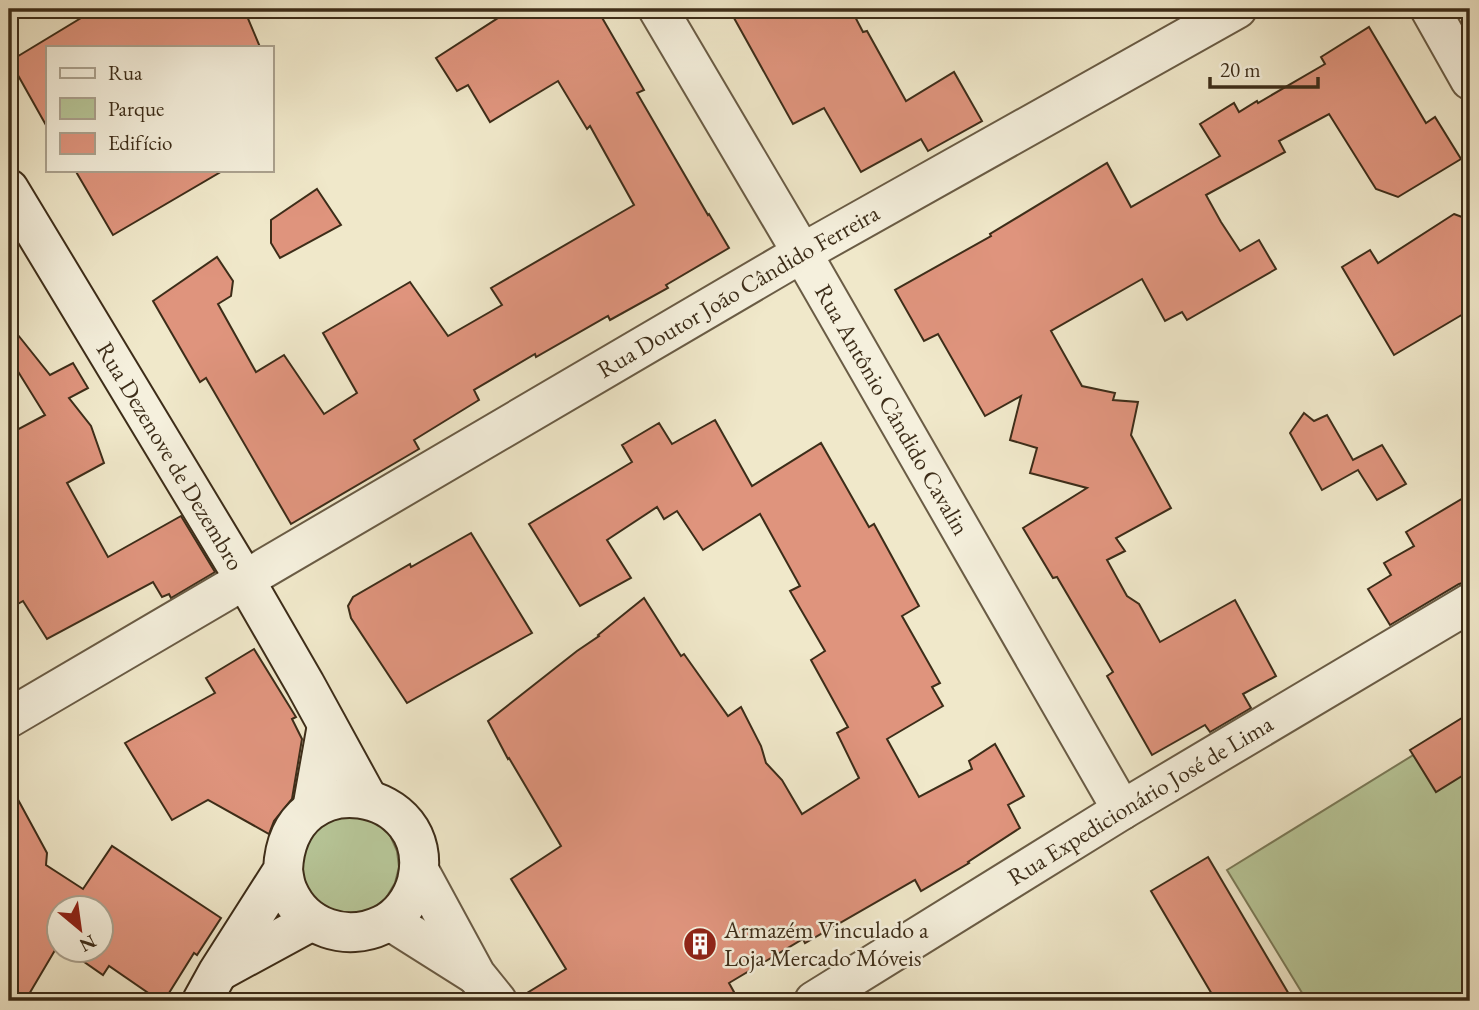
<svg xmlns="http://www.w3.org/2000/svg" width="1479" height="1010" viewBox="0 0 1479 1010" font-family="'EB Garamond',serif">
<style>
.green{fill:#b7c698;stroke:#7a7a58;stroke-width:2}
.building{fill:#df947d;stroke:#3d2d19;stroke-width:2}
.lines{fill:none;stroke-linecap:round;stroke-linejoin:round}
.minor-casing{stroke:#6a5c45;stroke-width:42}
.tertiary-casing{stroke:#6a5c45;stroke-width:42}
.secondary-casing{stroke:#3d2d19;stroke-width:42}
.minor{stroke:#f5f0dd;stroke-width:38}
.tertiary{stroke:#f5f0dd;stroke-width:38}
.secondary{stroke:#f5f0dd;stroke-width:38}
.labels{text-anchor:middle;stroke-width:5;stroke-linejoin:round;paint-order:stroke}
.street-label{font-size:24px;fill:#3d2d19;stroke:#f5f0dd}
.poi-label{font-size:24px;fill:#3d2d19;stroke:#f5f0dd;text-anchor:start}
</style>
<rect width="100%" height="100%" fill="#f0e8ca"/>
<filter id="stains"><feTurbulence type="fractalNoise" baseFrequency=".00286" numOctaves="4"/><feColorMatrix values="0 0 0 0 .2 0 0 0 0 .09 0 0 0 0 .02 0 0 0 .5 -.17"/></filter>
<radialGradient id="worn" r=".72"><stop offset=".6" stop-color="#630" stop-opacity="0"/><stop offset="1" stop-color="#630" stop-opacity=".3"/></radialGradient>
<g class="green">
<polygon points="1470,720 1470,1001 1307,1001 1227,870"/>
<polygon points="347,813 379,823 390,835 397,851 399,867 395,883 386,898 374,908 358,914 341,915 325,910 301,886 298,853 316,824"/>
</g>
<g class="building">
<polygon points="96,9 244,9 260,47 47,47 47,127 10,61"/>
<polygon points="512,9 597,9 644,90 637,93 708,215 709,214 729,248 666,285 668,288 610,320 608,316 536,357 535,354 474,390 479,400 414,440 419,449 291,524 206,378 200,382 153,301 217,257 233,281 231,296 218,304 256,372 284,355 324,414 357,393 323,333 410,282 448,336 502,305 491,288 634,205 590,126 587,129 558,81 490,122 468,85 457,91 436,58"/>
<polygon points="729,9 851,9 863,32 867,31 906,101 954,72 982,121 928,151 921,139 861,172 824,108 793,124"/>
<polygon points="1369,27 1426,123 1435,117 1461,159 1398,197 1376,189 1329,114 1279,141 1285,152 1206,195 1221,222 1240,251 1259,240 1276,269 1187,320 1182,312 1165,321 1142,279 1051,331 1082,386 1115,393 1113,400 1138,402 1131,435 1171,508 1116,538 1125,551 1107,560 1127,596 1139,604 1160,642 1235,600 1276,676 1243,694 1251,708 1210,732 1205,725 1152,755 1107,676 1113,672 1057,577 1053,578 1023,528 1087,488 1030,473 1037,448 1010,440 1021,396 985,416 938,334 924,341 895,290 991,236 990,234 1107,163 1131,207 1220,156 1200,124 1234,103 1239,112 1257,101 1258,103 1325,64 1321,57"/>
<polygon points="75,170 224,170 113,235"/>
<polygon points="317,189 341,225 280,258 271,243 271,220"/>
<polygon points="1454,214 1470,220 1470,310 1394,355 1342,267 1370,250 1378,263"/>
<polygon points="18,335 50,375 73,363 88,388 69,398 91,426 104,463 67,483 108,557 181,516 215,572 171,598 169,594 162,597 153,582 47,639 23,601 9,609 9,434 45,415 9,357 9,342"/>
<polygon points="1304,413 1314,421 1327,415 1353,460 1382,445 1406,484 1377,500 1358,470 1322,490 1290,433"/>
<polygon points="715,420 752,486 821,443 869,527 874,524 919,606 902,616 940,683 932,687 943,706 887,739 919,797 972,769 969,761 995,744 1024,796 1008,805 1020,828 968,862 969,863 921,891 915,880 805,943 803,939 729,983 734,992 720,1001 518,1001 519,998 566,969 511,879 561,846 509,758 508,759 488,721 577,651 599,636 598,635 644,598 681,656 684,654 728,716 741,707 761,746 766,763 782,780 802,814 859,778 837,733 848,727 811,660 825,651 790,591 800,586 760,514 703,550 677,511 664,519 657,507 607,540 631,578 580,606 529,524 632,462 622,445 659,423 672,444"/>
<polygon points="1470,494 1470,581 1459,584 1390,625 1368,589 1391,575 1384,563 1414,546 1406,532"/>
<polygon points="471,533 532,633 407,703 351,618 348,606 353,597 410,564 411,567"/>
<polygon points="254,649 296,717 292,719 302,739 292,799 274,821 269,834 208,800 172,820 125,743 215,693 206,678"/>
<polygon points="1470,713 1470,771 1436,792 1410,750"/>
<polygon points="9,783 47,853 46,865 83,889 112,846 221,918 197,955 194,953 164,1001 160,1001 109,966 103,975 67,950 102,950 102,908 60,908 60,946 58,945 25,1001 9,1001"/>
<polygon points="1208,857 1293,1001 1216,1001 1151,891"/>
</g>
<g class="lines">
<g class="minor-casing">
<g id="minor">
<path id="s1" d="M 658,9 L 802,253 L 1122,810"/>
<polyline points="1430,9 1470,80"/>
<path id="s2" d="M 9,718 L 802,253 L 1237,9"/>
<path id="s3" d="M 814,1001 L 1122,810 L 1470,603"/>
</g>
</g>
<g class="tertiary-casing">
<g id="tertiary">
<polyline points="419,870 476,975 497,1001"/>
<polyline points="390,921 474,974"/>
</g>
</g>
<g class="secondary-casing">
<g id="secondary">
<path id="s4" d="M 9,189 L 245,580 L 305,684 L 368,799"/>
<polyline points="312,809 327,725"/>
<polyline points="220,971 312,921"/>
<path d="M 202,1001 L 218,972 L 283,870 C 288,759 439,787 417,881 C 412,900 399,917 382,925 C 346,942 304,928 288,891 C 285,885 284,877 283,870"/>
</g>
</g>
<use href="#minor" class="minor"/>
<use href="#tertiary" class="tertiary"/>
<use href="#secondary" class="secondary"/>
</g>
<defs>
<g id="building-disc" transform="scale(1.75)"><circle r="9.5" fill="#8f2418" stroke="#f5f0dd"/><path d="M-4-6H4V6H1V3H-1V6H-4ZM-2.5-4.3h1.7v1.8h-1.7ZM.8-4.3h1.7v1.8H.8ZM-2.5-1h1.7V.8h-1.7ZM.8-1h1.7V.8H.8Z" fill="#fff"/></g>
</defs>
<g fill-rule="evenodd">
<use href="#building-disc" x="700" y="944"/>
</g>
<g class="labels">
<g class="street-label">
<text dy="8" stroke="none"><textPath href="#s2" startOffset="845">Rua Doutor João Cândido Ferreira</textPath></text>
<text dy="8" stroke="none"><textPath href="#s1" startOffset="464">Rua Antônio Cândido Cavalin</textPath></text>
<text dy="8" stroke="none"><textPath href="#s4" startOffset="312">Rua Dezenove de Dezembro</textPath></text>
<text dy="8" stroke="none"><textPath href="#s3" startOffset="383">Rua Expedicionário José de Lima</textPath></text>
</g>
<g class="poi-label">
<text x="724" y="938">Armazém Vinculado a<tspan x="724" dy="28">Loja Mercado Móveis</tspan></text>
</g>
</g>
<rect width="1479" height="1010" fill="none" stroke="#f0e8ca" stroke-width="35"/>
<rect x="10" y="10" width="1458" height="989" fill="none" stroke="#3d2d19" stroke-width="3.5"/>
<rect x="18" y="18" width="1444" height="975" fill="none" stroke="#3d2d19" stroke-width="2"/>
<rect x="46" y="46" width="228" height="126" fill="#f5f0dd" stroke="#aba28f" stroke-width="2"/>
<rect x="60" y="68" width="35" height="10" fill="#f5f0dd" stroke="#aba28f" stroke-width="2"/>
<text x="108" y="80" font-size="21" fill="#3d2d19">Rua</text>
<rect x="60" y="98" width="35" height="21" fill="#b7c698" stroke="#aba28f" stroke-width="2"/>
<text x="108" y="116" font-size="21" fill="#3d2d19">Parque</text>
<rect x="60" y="133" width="35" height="21" fill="#df947d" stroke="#aba28f" stroke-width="2"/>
<text x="108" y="150" font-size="21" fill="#3d2d19">Edifício</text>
<g transform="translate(80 929) rotate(151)"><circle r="33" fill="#f5f0dd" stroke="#aba28f" stroke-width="2"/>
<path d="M0-5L12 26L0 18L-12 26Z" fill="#8f2418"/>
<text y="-10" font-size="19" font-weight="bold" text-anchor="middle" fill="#3d2d19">N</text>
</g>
<path d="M1210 77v10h108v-10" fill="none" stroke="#3d2d19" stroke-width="3.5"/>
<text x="1220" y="77" font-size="21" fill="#3d2d19" stroke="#f5f0dd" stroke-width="5" paint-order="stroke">20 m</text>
<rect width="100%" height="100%" filter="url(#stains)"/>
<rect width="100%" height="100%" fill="url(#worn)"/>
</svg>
